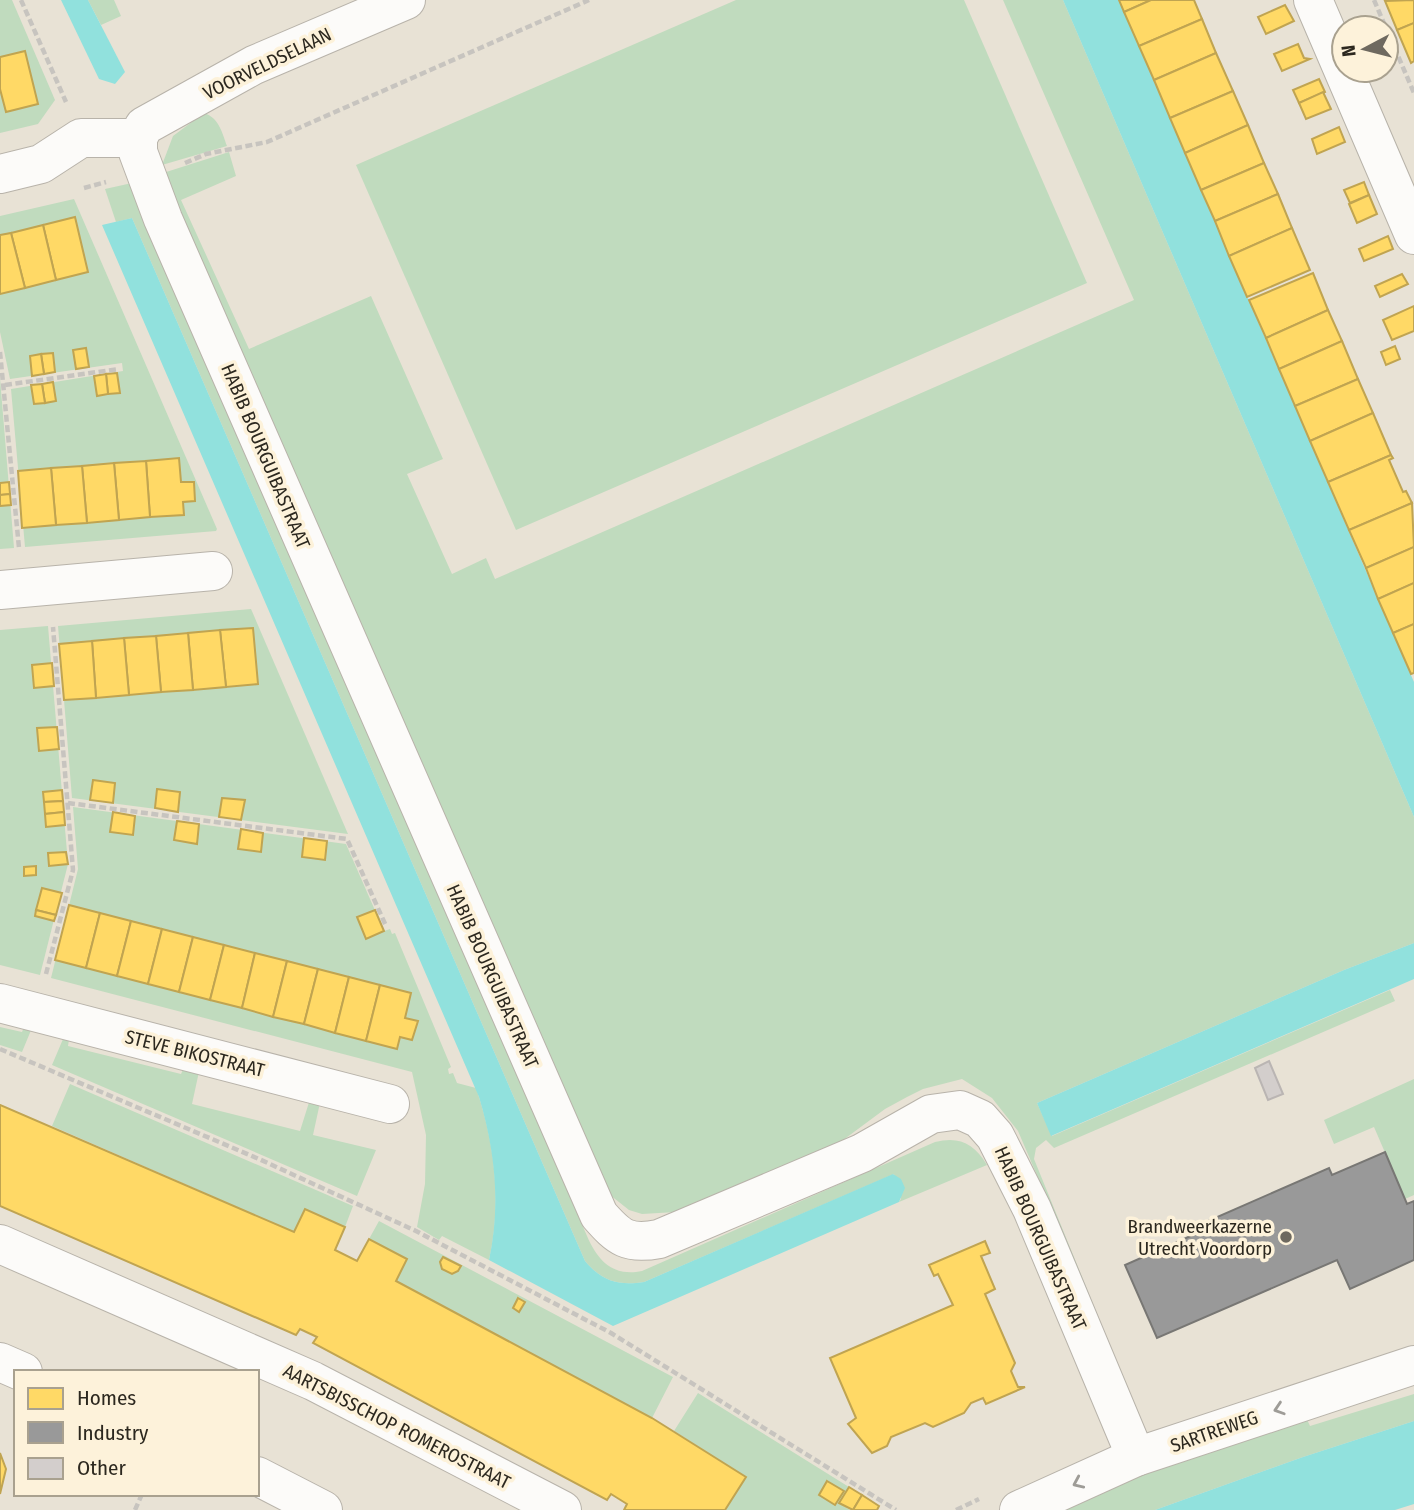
<svg xmlns="http://www.w3.org/2000/svg" width="1414" height="1510" viewBox="0 0 1414 1510" font-family="'Fira Sans Condensed',sans-serif">
<style>
.green{fill:#c0dbbe}
.water{fill:#91e1dd}
.homes{fill:#ffd966;stroke:#c0a451;stroke-width:2}
.industry{fill:#999;stroke:#787774;stroke-width:2}
.building{fill:#d3cecc;stroke:#bab5b3;stroke-width:2}
.lines{fill:none;stroke-linecap:round;stroke-linejoin:round}
.minor-casing{stroke:#b8b3aa;stroke-width:40}
.path{stroke:#c7c4bf;stroke-width:4.5;stroke-dasharray:7 3.5;stroke-linecap:butt}
.minor{stroke:#fcfbf9;stroke-width:38}
.oneway{stroke:#9e9c97}
.poi-dot{fill:#6e695f;stroke:#fdf2da;stroke-width:2.5}
.labels{text-anchor:middle;stroke-width:7;stroke-linejoin:round;paint-order:stroke}
.street-label{font-size:19px;fill:#2c281f;stroke:#fdf2da}
.poi-label{font-size:19px;fill:#2c281f;stroke:#fdf2da;text-anchor:end}
</style>
<rect width="100%" height="100%" fill="#e8e2d5"/>
<g class="green">
<polygon points="0,0 12,0 55,100 38,124 0,133"/>
<polygon points="88,0 114,0 121,16 101,25"/>
<polygon points="736,0 964,0 1087,283 516,530 356,165"/>
<polygon points="1003,0 1063,0 1414,817 1414,943 1344,970 1037,1103 1052,1136 1390,990 1395,1001 1054,1148 1046,1140 1036,1148 1034,1159 1111,1348 1018,1131 992,1098 962,1079 923,1089 907,1097 885,1109 831,1149 676,1212 642,1214 629,1210 605,1191 163,173 229,152 236,176 181,200 249,349 371,296 443,459 407,474 452,574 486,558 495,579 1134,300"/>
<path d="M 204,113 C 219,118 222,132 227,146 L 162,165 L 173,136 Z"/>
<path d="M 132,183 L 587,1236 C 598,1261 613,1277 642,1271 L 935,1142 C 959,1136 974,1143 987,1165 L 899,1202 L 901,1199 L 894,1174 L 644,1282 C 618,1286 602,1281 585,1261 L 132,218 L 116,222 L 105,189 Z"/>
<polygon points="74,199 217,529 216,531 25,547 11,389 123,371 122,363 10,379 0,332 0,216"/>
<polygon points="0,378 14,548 0,549"/>
<polygon points="251,609 348,834 72,798 58,626"/>
<polygon points="48,626 68,864 40,975 0,965 0,630"/>
<path d="M 73,807 L 346,844 L 384,931 L 390,929 L 392,934 L 395,933 L 451,1067 L 448,1069 L 449,1074 L 453,1073 L 457,1083 L 476,1088 C 495,1143 502,1203 489,1260 L 442,1236 L 439,1240 L 417,1227 L 425,1184 L 426,1135 L 412,1072 L 51,978 L 78,869 Z"/>
<polygon points="26,1022 34,1023 22,1052 0,1045 0,1027 22,1032"/>
<polygon points="66,1032 70,1033 68,1046 181,1074 186,1063 200,1067 192,1104 300,1131 311,1096 321,1098 313,1135 376,1150 357,1196 52,1065"/>
<polygon points="1414,1079 1414,1195 1405,1199 1374,1127 1334,1144 1324,1120"/>
<polygon points="70,1084 353,1206 345,1227 305,1210 294,1232 52,1126"/>
<polygon points="379,1221 673,1377 652,1418 396,1281 407,1259 369,1239"/>
<polygon points="698,1393 849,1487 839,1503 850,1510 725,1510 746,1477 674,1431"/>
<polygon points="1414,1394 1414,1421 1303,1457 1155,1510 1043,1510 1303,1411 1310,1426"/>
</g>
<g class="water">
<polygon points="61,0 88,0 125,72 115,84 99,79"/>
<polygon points="1063,0 1119,0 1414,682 1414,817"/>
<path d="M 132,218 L 585,1261 C 602,1281 618,1286 644,1282 L 893,1174 L 901,1179 L 905,1188 L 899,1202 L 613,1326 L 489,1260 C 501,1205 495,1150 479,1097 L 102,225 Z"/>
<polygon points="1414,943 1414,979 1051,1136 1037,1103 1344,970"/>
<polygon points="1414,1421 1414,1504 1395,1510 1155,1510 1303,1457"/>
</g>
<g class="homes">
<polygon points="1119,0 1151,0 1124,12"/>
<polygon points="1151,0 1194,0 1202,19 1139,46 1124,12"/>
<polygon points="1414,0 1414,23 1397,30 1385,1"/>
<polygon points="1285,5 1294,21 1266,34 1258,17"/>
<polygon points="1202,19 1216,53 1154,80 1139,46"/>
<polygon points="1414,23 1414,61 1411,63 1397,30"/>
<polygon points="1298,44 1304,58 1310,59 1282,71 1274,54"/>
<polygon points="25,51 38,104 6,112 0,89 0,57"/>
<polygon points="1216,53 1233,91 1170,118 1154,80"/>
<polygon points="1319,79 1325,92 1299,103 1293,90"/>
<polygon points="1233,91 1248,125 1185,153 1170,118"/>
<polygon points="1323,92 1331,109 1306,119 1299,103"/>
<polygon points="1248,125 1264,163 1201,190 1185,153"/>
<polygon points="1339,127 1345,142 1317,154 1312,139"/>
<polygon points="1264,163 1278,194 1215,221 1201,190"/>
<polygon points="1364,182 1369,195 1350,203 1344,190"/>
<polygon points="1278,194 1292,228 1229,256 1215,221"/>
<polygon points="1369,195 1377,214 1357,223 1349,204"/>
<polygon points="75,217 88,272 56,280 43,225"/>
<polygon points="43,225 56,280 25,288 11,233"/>
<polygon points="1292,228 1310,270 1247,297 1229,256"/>
<polygon points="11,233 25,288 0,294 0,235"/>
<polygon points="1388,236 1393,249 1364,261 1359,249"/>
<polygon points="1313,273 1328,310 1266,338 1249,300"/>
<polygon points="1402,274 1408,284 1380,297 1375,286"/>
<polygon points="1414,306 1414,331 1392,340 1383,320"/>
<polygon points="1328,310 1342,341 1279,369 1266,338"/>
<polygon points="1342,341 1358,379 1295,406 1279,369"/>
<polygon points="1395,346 1400,359 1386,365 1381,352"/>
<polygon points="86,348 89,367 76,369 73,350"/>
<polygon points="53,353 55,372 44,374 41,354"/>
<polygon points="41,354 44,374 32,376 30,356"/>
<polygon points="117,373 120,393 108,394 106,374"/>
<polygon points="106,374 108,394 97,396 94,376"/>
<polygon points="1358,379 1373,413 1310,441 1295,406"/>
<polygon points="53,382 56,401 45,403 42,384"/>
<polygon points="42,384 45,403 34,404 31,385"/>
<polygon points="1373,413 1391,455 1328,482 1310,441"/>
<polygon points="1391,455 1393,458 1389,460 1403,492 1406,491 1412,503 1349,530 1328,482"/>
<polygon points="179,458 181,482 194,482 195,501 183,502 184,515 150,517 146,461"/>
<polygon points="146,461 150,517 119,520 114,463"/>
<polygon points="114,463 119,520 87,523 82,466"/>
<polygon points="82,466 87,523 56,525 51,468"/>
<polygon points="51,468 56,525 22,528 18,471"/>
<polygon points="9,482 10,494 0,495 0,483"/>
<polygon points="10,494 11,505 0,506 0,495"/>
<polygon points="1412,503 1414,547 1366,568 1349,530"/>
<polygon points="1414,547 1414,583 1378,599 1366,568"/>
<polygon points="1414,583 1414,624 1393,633 1378,599"/>
<polygon points="1414,624 1414,673 1411,674 1393,633"/>
<polygon points="253,628 258,684 226,687 220,630"/>
<polygon points="220,630 226,687 193,690 188,633"/>
<polygon points="188,633 193,690 161,692 156,636"/>
<polygon points="156,636 161,692 129,695 124,638"/>
<polygon points="124,638 129,695 96,698 92,641"/>
<polygon points="92,641 96,698 64,700 59,644"/>
<polygon points="52,663 54,686 34,688 32,665"/>
<polygon points="57,727 59,749 39,751 37,728"/>
<polygon points="93,780 115,783 113,803 90,800"/>
<polygon points="157,789 180,792 178,812 155,808"/>
<polygon points="62,790 63,801 44,802 43,792"/>
<polygon points="222,798 245,800 241,820 219,817"/>
<polygon points="63,801 64,812 45,814 44,802"/>
<polygon points="64,812 65,825 46,827 45,814"/>
<polygon points="113,812 135,816 133,835 110,832"/>
<polygon points="177,821 199,824 197,844 174,840"/>
<polygon points="241,829 263,833 261,852 238,849"/>
<polygon points="304,838 327,841 325,860 302,857"/>
<polygon points="66,852 68,864 49,866 48,853"/>
<polygon points="36,866 36,875 24,876 24,867"/>
<polygon points="42,888 62,893 56,915 36,910"/>
<polygon points="69,905 100,913 86,968 55,960"/>
<polygon points="36,910 56,915 54,921 35,916"/>
<polygon points="375,910 384,931 366,939 357,917"/>
<polygon points="100,913 131,921 117,976 86,968"/>
<polygon points="131,921 162,929 148,984 117,976"/>
<polygon points="162,929 193,937 179,992 148,984"/>
<polygon points="193,937 224,945 210,1000 179,992"/>
<polygon points="224,945 255,953 242,1008 210,1000"/>
<polygon points="255,953 287,961 273,1017 242,1008"/>
<polygon points="287,961 318,969 304,1024 273,1017"/>
<polygon points="318,969 349,977 335,1033 304,1024"/>
<polygon points="349,977 380,985 366,1041 335,1033"/>
<polygon points="380,985 411,993 405,1018 418,1021 412,1040 400,1037 397,1049 366,1041"/>
<polygon points="0,1105 294,1232 305,1209 345,1227 335,1250 357,1261 369,1239 407,1259 396,1281 652,1418 746,1477 725,1510 624,1510 627,1504 611,1494 607,1500 313,1343 317,1337 300,1329 296,1335 0,1206"/>
<polygon points="985,1241 990,1253 981,1256 995,1289 985,1294 1015,1363 1011,1371 1018,1387 1025,1387 986,1404 983,1398 971,1403 964,1413 933,1427 925,1423 891,1437 887,1446 872,1453 848,1424 856,1418 830,1358 953,1305 938,1274 934,1276 929,1265"/>
<polygon points="443,1257 461,1266 458,1271 452,1274 442,1269 440,1262"/>
<polygon points="518,1298 525,1302 519,1312 513,1308"/>
<polygon points="0,1453 6,1469 0,1494"/>
<polygon points="827,1481 844,1491 835,1505 819,1495"/>
<polygon points="849,1487 862,1495 853,1510 839,1503"/>
<polygon points="862,1495 879,1506 877,1510 853,1510"/>
</g>
<polygon class="industry" points="1385,1152 1407,1204 1414,1201 1414,1260 1350,1289 1337,1260 1157,1338 1125,1265 1202,1231 1199,1225 1329,1168 1332,1175"/>
<polygon class="building" points="1269,1061 1283,1094 1268,1100 1255,1068"/>
<g class="lines">
<g class="minor-casing">
<g id="minor">
<polyline points="1313,0 1414,235"/>
<path d="M 138,138 L 138,152 L 163,219 L 599,1215 C 619,1238 628,1245 659,1239 L 862,1153 L 931,1114 L 960,1110 L 980,1119 L 995,1136 L 1032,1209 L 1136,1457"/>
<polyline points="138,138 144,126 254,65 406,0"/>
<polyline points="0,174 41,164 81,138 138,138"/>
<polyline points="0,590 213,571"/>
<polyline points="0,1003 390,1104"/>
<polyline points="0,1244 313,1381 562,1510"/>
<polyline points="0,1362 23,1372"/>
<polyline points="257,1476 323,1510"/>
<polyline points="1019,1510 1136,1457 1414,1365"/>
</g>
</g>
<g class="path">
<polyline points="21,0 66,102"/>
<polyline points="1374,0 1386,28"/>
<polyline points="1386,28 1414,93"/>
<polyline points="185,163 206,154 267,142 589,0"/>
<polyline points="84,188 106,182"/>
<polyline points="0,352 19,548"/>
<polyline points="5,385 119,369"/>
<polyline points="68,803 347,839 386,926"/>
<polyline points="46,974 73,870 53,627"/>
<polyline points="0,1049 259,1159 416,1231 611,1333 896,1510"/>
<polyline points="135,1510 142,1494"/>
<polyline points="956,1510 979,1499"/>
</g>
<use href="#minor" class="minor"/>
</g>
<defs><path id="oneway-chevron" d="M-2-3.5L2.5 0L-2 3.5" fill="none" stroke-width="1.6" stroke-linecap="round" stroke-linejoin="round" transform="scale(1.75)"/></defs>
<g class="oneway">
<use href="#oneway-chevron" transform="translate(1279 1409) rotate(162)"/>
<use href="#oneway-chevron" transform="translate(1078 1483) rotate(156)"/>
</g>
<circle class="poi-dot" cx="1286" cy="1237" r="7"/>
<g class="labels">
<g class="street-label">
<text transform="translate(267 63) rotate(-26)" y="7">VOORVELDSELAAN</text>
<text transform="translate(266 456) rotate(67)" y="7">HABIB BOURGUIBASTRAAT</text>
<text transform="translate(493 976) rotate(66)" y="7">HABIB BOURGUIBASTRAAT</text>
<text transform="translate(195 1053) rotate(14)" y="7">STEVE BIKOSTRAAT</text>
<text transform="translate(1041 1238) rotate(66)" y="7">HABIB BOURGUIBASTRAAT</text>
<text transform="translate(397 1426) rotate(27)" y="7">AARTSBISSCHOP ROMEROSTRAAT</text>
<text transform="translate(1214 1431) rotate(-19)" y="7">SARTREWEG</text>
</g>
<g class="poi-label">
<text x="1272" y="1233">Brandweerkazerne<tspan x="1272" dy="22">Utrecht Voordorp</tspan></text>
</g>
</g>
<rect x="14" y="1370" width="245" height="126" fill="#fdf2da" stroke="#a9a18f" stroke-width="2"/>
<rect x="28" y="1388" width="35" height="21" fill="#ffd966" stroke="#a9a18f" stroke-width="2"/>
<text x="77" y="1405" font-size="21" fill="#2c281f">Homes</text>
<rect x="28" y="1422" width="35" height="21" fill="#999999" stroke="#a9a18f" stroke-width="2"/>
<text x="77" y="1440" font-size="21" fill="#2c281f">Industry</text>
<rect x="28" y="1458" width="35" height="21" fill="#d3cecc" stroke="#a9a18f" stroke-width="2"/>
<text x="77" y="1475" font-size="21" fill="#2c281f">Other</text>
<g transform="translate(1365 49) rotate(263)"><circle r="33" fill="#fdf2da" stroke="#a9a18f" stroke-width="2"/>
<path d="M0-5L12 26L0 18L-12 26Z" fill="#6e695f"/>
<text y="-10" font-size="19" font-weight="bold" text-anchor="middle" fill="#2c281f">N</text>
</g>
</svg>
